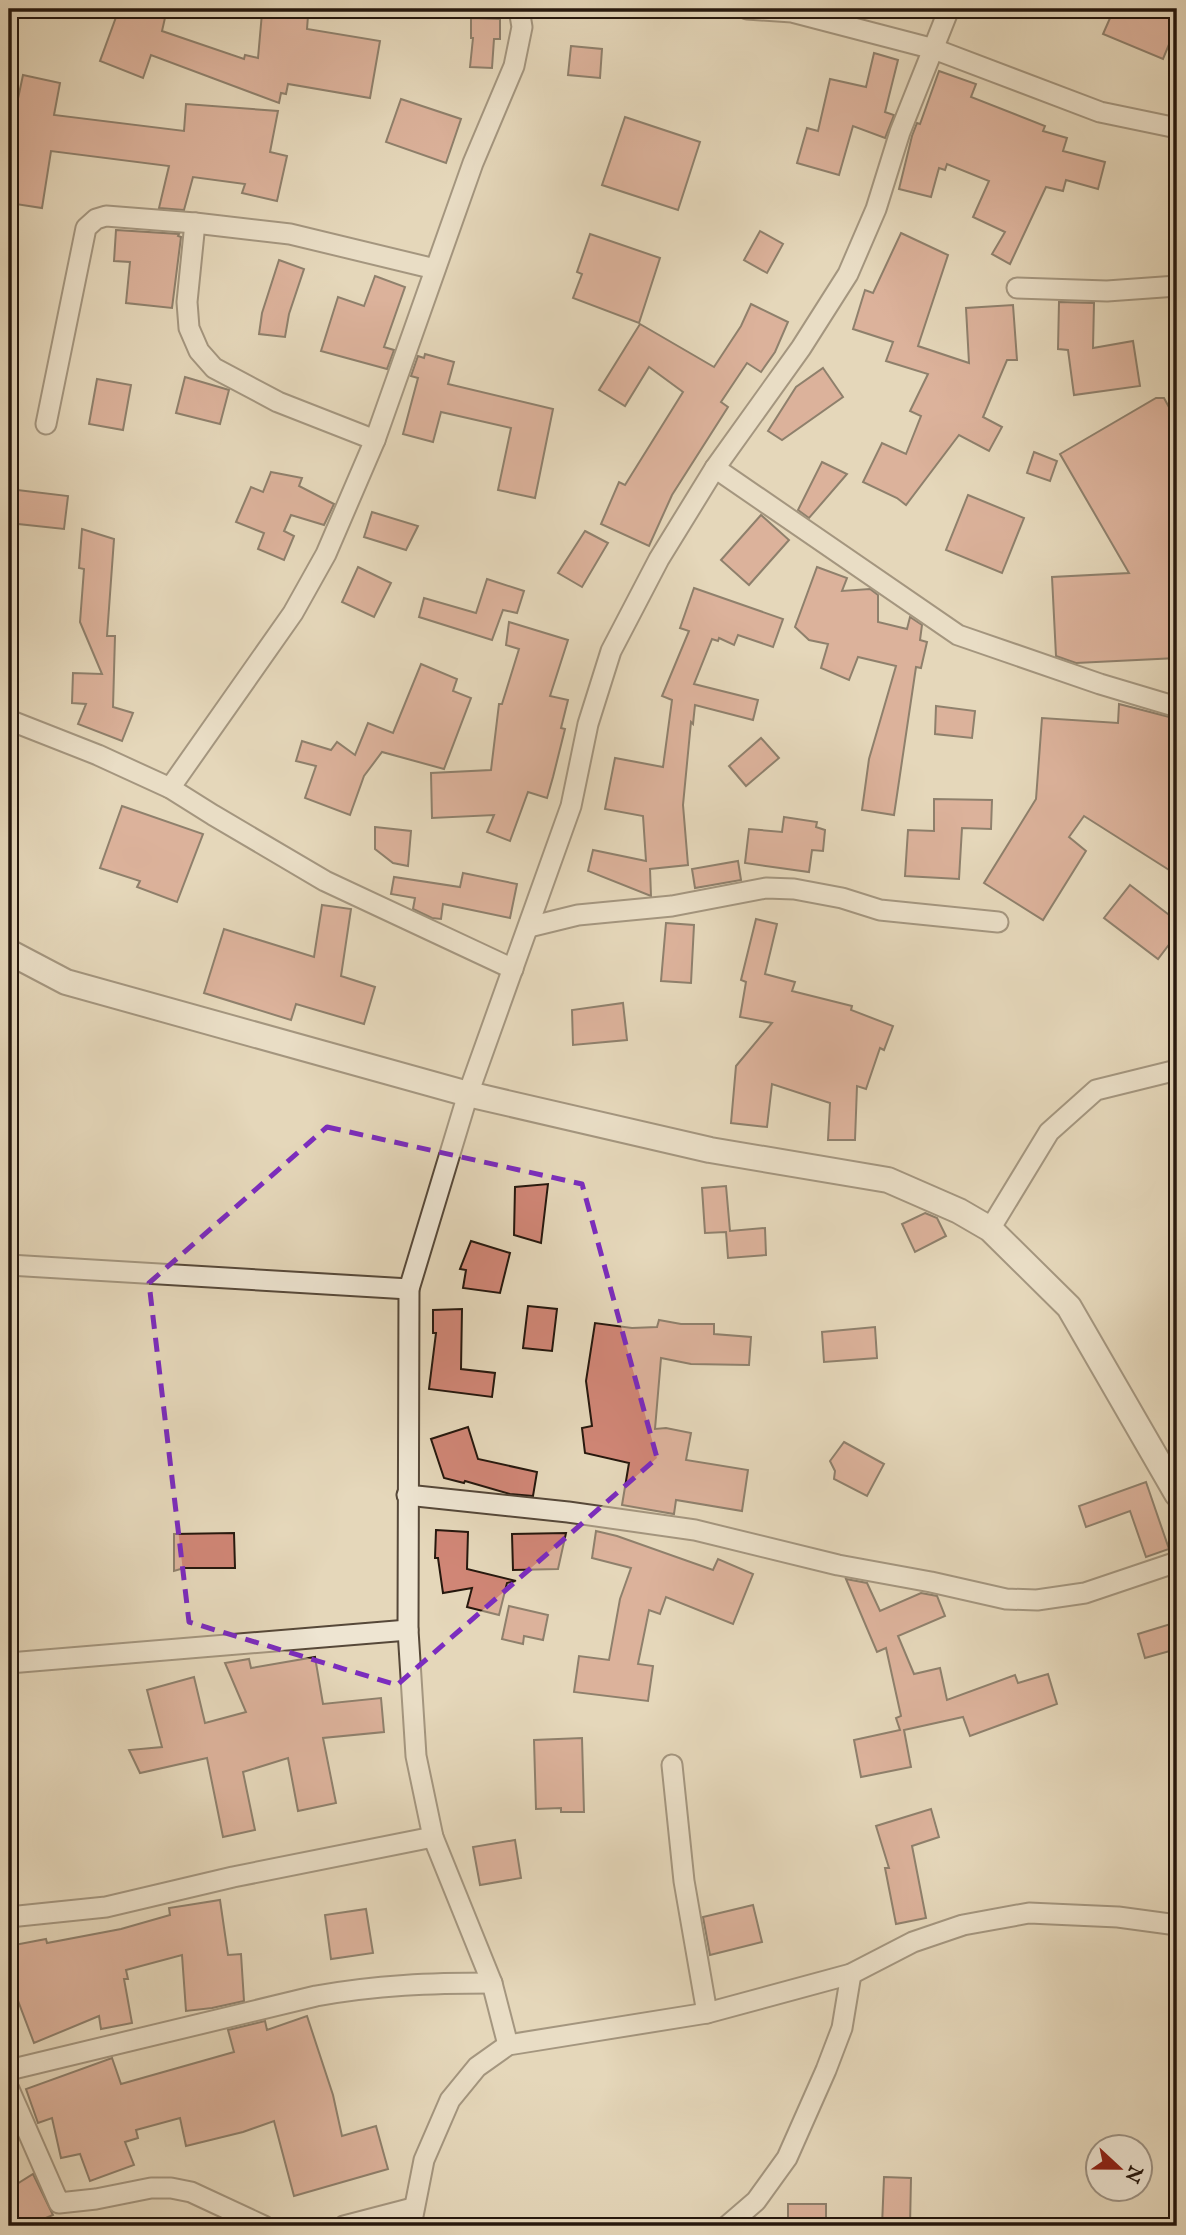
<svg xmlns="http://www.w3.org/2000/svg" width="1186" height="2235" viewBox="0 0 1186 2235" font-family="'IM FELL English',serif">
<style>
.building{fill:#d08676;stroke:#26180e;stroke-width:2}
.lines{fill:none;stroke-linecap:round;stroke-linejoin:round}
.minor-casing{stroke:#564839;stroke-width:23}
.tertiary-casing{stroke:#564839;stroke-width:28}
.minor{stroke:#eee5d2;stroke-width:19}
.tertiary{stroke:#eee5d2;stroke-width:24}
.marked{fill:none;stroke:#7b2cbf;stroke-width:5;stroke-dasharray:14 9;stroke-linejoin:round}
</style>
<rect width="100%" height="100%" fill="#e5d7ba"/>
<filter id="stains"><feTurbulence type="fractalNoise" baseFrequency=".00286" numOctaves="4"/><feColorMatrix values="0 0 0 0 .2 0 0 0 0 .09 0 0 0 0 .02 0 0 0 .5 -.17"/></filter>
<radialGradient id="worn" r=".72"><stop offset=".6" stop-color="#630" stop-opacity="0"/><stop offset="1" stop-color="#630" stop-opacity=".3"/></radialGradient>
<g class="building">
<polygon points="119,9 167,9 162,31 244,59 245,55 258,58 262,13 308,16 307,29 380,41 370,98 288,84 286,94 281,93 279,103 151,55 143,78 100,61"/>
<polygon points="1114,9 1177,9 1177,25 1163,59 1103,34"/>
<polygon points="471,18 500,19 500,39 494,39 492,68 470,67 473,38 471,38"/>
<polygon points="571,46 602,49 600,78 568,75"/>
<polygon points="874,53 898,60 885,112 894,115 885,138 853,126 839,175 797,163 807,128 818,131 830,79 866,87"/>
<polygon points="939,71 976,84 971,97 1045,126 1043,131 1067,138 1063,151 1105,162 1098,189 1066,180 1063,191 1046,187 1010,264 992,254 1005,232 973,217 989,181 947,164 945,170 939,168 931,197 899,189 912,136 917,123 920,124"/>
<polygon points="23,75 60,83 54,115 184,131 186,104 278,111 270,152 287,156 277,201 242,193 245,184 193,177 184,210 159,208 169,166 51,151 42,208 9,203 9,141"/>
<polygon points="401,99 461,119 446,163 386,142"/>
<polygon points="625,117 700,142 678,210 602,185"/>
<polygon points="116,230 179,234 178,236 181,237 172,308 126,303 130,262 114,261"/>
<polygon points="760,231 783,244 767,273 744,260"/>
<polygon points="901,233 948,255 918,346 969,363 966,308 1013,305 1017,360 1007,360 983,417 1002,427 989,451 959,435 906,505 897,498 863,482 882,443 906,454 921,416 910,411 928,374 886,361 893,342 853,329 865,290 873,293"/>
<polygon points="590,234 660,258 639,323 573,298 582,274 577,272"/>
<polygon points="279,260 304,269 289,314 285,337 259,334 262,313"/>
<polygon points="375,276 405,287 384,347 394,350 387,369 321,351 338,297 364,306"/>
<polygon points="1059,302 1094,303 1093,348 1133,341 1140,386 1074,395 1068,350 1058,349"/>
<polygon points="751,304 788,322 775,352 761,372 747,363 721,402 728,407 672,495 649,546 601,524 619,482 625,485 683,392 649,367 625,406 599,390 640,324 714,367 741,326"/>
<polygon points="425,354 454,362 448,384 553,409 535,498 498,490 511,428 441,412 433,442 403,434 418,378 411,376 418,356 424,358"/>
<polygon points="823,368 843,397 782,440 768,431 796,387"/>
<polygon points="185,377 229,390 220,424 176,413"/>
<polygon points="97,379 131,385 123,430 89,424"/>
<polygon points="1156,398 1164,398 1177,422 1177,658 1076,663 1056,656 1052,577 1129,573 1060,454"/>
<polygon points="1034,452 1057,461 1050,481 1027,473"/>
<polygon points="822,462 847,474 809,518 798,510"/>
<polygon points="271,472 302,478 299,486 334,504 324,525 291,515 284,531 294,536 284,560 258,549 264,533 236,522 251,487 263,492"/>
<polygon points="9,489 68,496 64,529 9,523"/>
<polygon points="968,495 1024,518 1002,573 946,550"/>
<polygon points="372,512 418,526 406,550 364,537"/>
<polygon points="761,515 789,540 749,585 721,560"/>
<polygon points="82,529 114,539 107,636 115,636 113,707 133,713 122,741 78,724 86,704 72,703 73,673 102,674 80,622 84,569 79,568"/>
<polygon points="585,531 608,543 582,587 558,573"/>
<polygon points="358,567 391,583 374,617 342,602"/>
<polygon points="817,567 847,578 842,591 870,589 878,595 878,622 907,629 910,617 922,625 920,640 927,642 921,668 916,667 894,815 862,810 869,759 896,666 858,657 849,680 821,668 828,644 809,640 795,627"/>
<polygon points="487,579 524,591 517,613 503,610 492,640 419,617 424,598 476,613"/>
<polygon points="694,588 783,619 773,647 738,635 734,645 719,638 718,641 712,639 694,684 758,700 753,720 695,705 693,724 691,722 683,805 688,865 650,869 651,896 588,871 593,850 646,861 643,816 605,809 615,758 663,767 672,700 662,696 689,631 680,628"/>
<polygon points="509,622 568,640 550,696 568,700 561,728 565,729 553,777 547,798 528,792 510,841 487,832 494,815 432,818 431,773 491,770 499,704 502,704 519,649 506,645"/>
<polygon points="421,664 457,679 453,691 471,698 444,769 382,752 364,776 350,815 305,798 316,766 296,761 302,741 331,750 337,742 355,755 368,723 393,733"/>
<polygon points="1119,704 1177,719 1177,875 1084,816 1069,837 1086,851 1043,920 984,883 1036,799 1042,718 1118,723"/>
<polygon points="936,706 975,711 972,738 935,734"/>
<polygon points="761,738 779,758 746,786 729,766"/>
<polygon points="934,799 992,800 991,829 962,828 959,879 905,876 908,830 934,831"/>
<polygon points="122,806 203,834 177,902 137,887 140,881 100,868"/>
<polygon points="784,817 817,822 816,827 825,830 823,851 812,850 809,872 745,863 749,829 782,832"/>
<polygon points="375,827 411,831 408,866 393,863 375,849"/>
<polygon points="738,861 741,880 695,888 692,869"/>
<polygon points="463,873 517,884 510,918 443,904 441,919 432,918 413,909 415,898 391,894 394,877 460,887"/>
<polygon points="1130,885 1177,921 1177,934 1158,959 1104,918"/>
<polygon points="322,905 351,909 341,976 375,987 364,1024 296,1004 291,1020 204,993 224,929 314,957"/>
<polygon points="756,919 777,924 765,974 795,982 792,991 852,1006 851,1010 893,1026 884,1050 880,1048 866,1089 857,1086 855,1140 828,1140 830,1103 772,1084 767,1127 731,1123 736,1066 772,1023 740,1017 746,982 741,980"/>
<polygon points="666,923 694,925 691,983 661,981"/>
<polygon points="623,1003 627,1040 573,1045 572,1010"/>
<polygon points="548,1184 541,1243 514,1235 515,1187"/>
<polygon points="726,1186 730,1231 765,1228 766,1255 728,1258 726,1232 705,1233 702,1188"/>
<polygon points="925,1213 937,1218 946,1236 915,1252 902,1224"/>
<polygon points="471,1241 510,1253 500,1293 463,1288 466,1270 460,1269"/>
<polygon points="528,1306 557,1309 552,1351 523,1348"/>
<polygon points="462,1309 461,1369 495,1373 492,1397 429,1389 436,1333 433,1333 433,1310"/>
<polygon points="659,1320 681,1324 714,1324 714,1334 751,1337 749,1365 691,1364 661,1358 655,1429 666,1428 691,1433 686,1460 748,1470 742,1511 676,1500 674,1514 622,1505 629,1463 585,1453 582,1428 592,1426 586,1381 595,1323 632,1328 657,1327"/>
<polygon points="875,1327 877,1358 824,1362 822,1332"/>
<polygon points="468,1427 478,1459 537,1472 533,1496 510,1494 465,1481 464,1483 444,1478 431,1439"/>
<polygon points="844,1442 884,1464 867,1496 834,1479 835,1471 830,1461"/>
<polygon points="1146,1482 1169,1549 1146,1557 1130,1511 1086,1527 1079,1506"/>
<polygon points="436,1530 468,1532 467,1569 516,1581 507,1583 499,1615 467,1607 472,1588 443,1593 438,1558 435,1558"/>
<polygon points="596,1531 617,1536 713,1570 718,1559 753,1574 733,1624 666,1597 660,1614 649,1610 638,1664 653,1666 648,1701 574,1692 579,1656 609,1660 620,1599 631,1568 592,1558"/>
<polygon points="234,1533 235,1568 184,1568 174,1571 174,1534"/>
<polygon points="566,1533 558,1569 513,1570 512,1534"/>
<polygon points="846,1579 867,1583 880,1611 921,1593 937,1596 945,1616 898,1636 914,1674 940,1668 947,1700 1015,1675 1018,1683 1048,1674 1057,1704 970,1736 963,1717 904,1730 911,1767 861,1777 854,1740 900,1730 896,1718 901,1716 886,1648 877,1652"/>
<polygon points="509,1606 548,1615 543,1640 524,1636 523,1644 502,1639"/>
<polygon points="1177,1622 1177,1649 1145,1658 1138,1634"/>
<polygon points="315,1657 323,1704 381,1698 384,1732 323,1738 336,1803 298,1811 288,1758 243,1772 255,1830 223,1837 207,1758 140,1773 129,1750 162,1747 147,1690 194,1677 205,1723 246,1712 225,1663 249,1659 251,1668"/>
<polygon points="582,1738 584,1812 561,1812 561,1808 536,1809 534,1740"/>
<polygon points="931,1809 939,1837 912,1846 926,1918 896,1924 885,1868 889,1868 876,1826"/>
<polygon points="515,1840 521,1878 480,1885 473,1847"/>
<polygon points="220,1900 228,1955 241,1954 244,2001 212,2008 186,2011 182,1955 126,1970 128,1979 124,1979 132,2023 101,2029 99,2016 34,2043 9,1977 9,1946 46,1939 47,1943 121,1929 170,1915 169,1908"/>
<polygon points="753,1905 762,1942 710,1955 703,1917"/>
<polygon points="366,1909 373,1953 331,1959 325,1915"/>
<polygon points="307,2016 333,2095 342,2136 376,2126 388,2169 294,2196 274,2121 243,2132 186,2146 180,2118 136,2130 138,2138 125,2142 134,2165 90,2181 80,2154 61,2158 52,2118 38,2123 26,2089 112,2058 121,2084 234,2052 228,2030 265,2021 267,2030"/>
<polygon points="33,2174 53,2215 27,2226 9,2226 9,2189"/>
<polygon points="884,2177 911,2178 910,2226 882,2226"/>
<rect x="788" y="2204" width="38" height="22"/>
</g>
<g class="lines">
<g class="minor-casing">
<g id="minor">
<polyline points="747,9 792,12 934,49 1100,112 1177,128"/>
<polyline points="195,223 187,302 189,328 199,351 214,368 278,402 375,440"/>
<polyline points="1017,288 1107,291 1177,286"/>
<polyline points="46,424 86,228 96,219 106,216 195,223 290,234 435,269"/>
<polyline points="715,468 958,635 1100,684 1177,707"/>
<polyline points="9,720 98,755 170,788 213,815 325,881 513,969"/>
<polyline points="170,788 293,613 326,554 375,440 473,163 514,66 522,27 519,9"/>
<polyline points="529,927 578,915 672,906 766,888 794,889 842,898 880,910 998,922"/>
<polyline points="990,1229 1049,1132 1096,1090 1177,1070"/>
<polyline points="9,1265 409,1289"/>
<polyline points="407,1495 568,1512 695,1530 838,1565 931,1582 1006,1599 1037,1600 1085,1593 1177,1562"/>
<polyline points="9,1663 408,1630"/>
<polyline points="672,1765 684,1881 707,2013"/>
<polyline points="9,1917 106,1907 233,1877 433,1837"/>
<polyline points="508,2045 492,1983 433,1837 416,1756 408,1630 409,1289 468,1094 571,806 588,724 611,651 659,559 715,468 801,348 848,274 876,209 900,132 949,9"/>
<path d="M 9,2070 L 316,1996 C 377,1985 431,1983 492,1983"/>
<polyline points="9,2089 59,2203 96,2199 151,2188 171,2188 191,2192 264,2226"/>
<polyline points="344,2226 413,2208"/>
<polyline points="411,2226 424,2160 450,2100 477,2067 508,2045 707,2013 851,1974 913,1942 963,1925 1029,1913 1118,1917 1177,1925"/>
<polyline points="727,2226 756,2201 787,2158 826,2070 842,2028 851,1974"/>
</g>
</g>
<g class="tertiary-casing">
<polyline id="tertiary" points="9,952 66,982 468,1094 710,1150 888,1180 959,1211 990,1229 1069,1307 1177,1494"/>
</g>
<use href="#minor" class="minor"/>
<use href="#tertiary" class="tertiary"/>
</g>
<path d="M0 0H1186V2235H0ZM 327,1127 L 582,1184 L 657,1458 L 397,1685 L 189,1622 L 149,1283 Z" fill="#e5d7ba" fill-opacity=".55" fill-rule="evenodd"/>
<path class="marked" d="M 327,1127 L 582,1184 L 657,1458 L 397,1685 L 189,1622 L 149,1283 Z"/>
<rect width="1186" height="2235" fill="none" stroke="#e5d7ba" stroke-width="35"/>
<rect x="10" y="10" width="1165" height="2214" fill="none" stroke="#26180e" stroke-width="3.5"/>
<rect x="18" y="18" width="1151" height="2200" fill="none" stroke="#26180e" stroke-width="2"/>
<g transform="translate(1119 2168) rotate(112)"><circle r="33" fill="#eee5d2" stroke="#9e9384" stroke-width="2"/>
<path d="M0-5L12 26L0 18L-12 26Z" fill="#8f2418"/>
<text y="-10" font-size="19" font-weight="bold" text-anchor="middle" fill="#26180e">N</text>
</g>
<rect width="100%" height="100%" filter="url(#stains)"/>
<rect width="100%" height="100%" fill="url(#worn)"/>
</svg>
